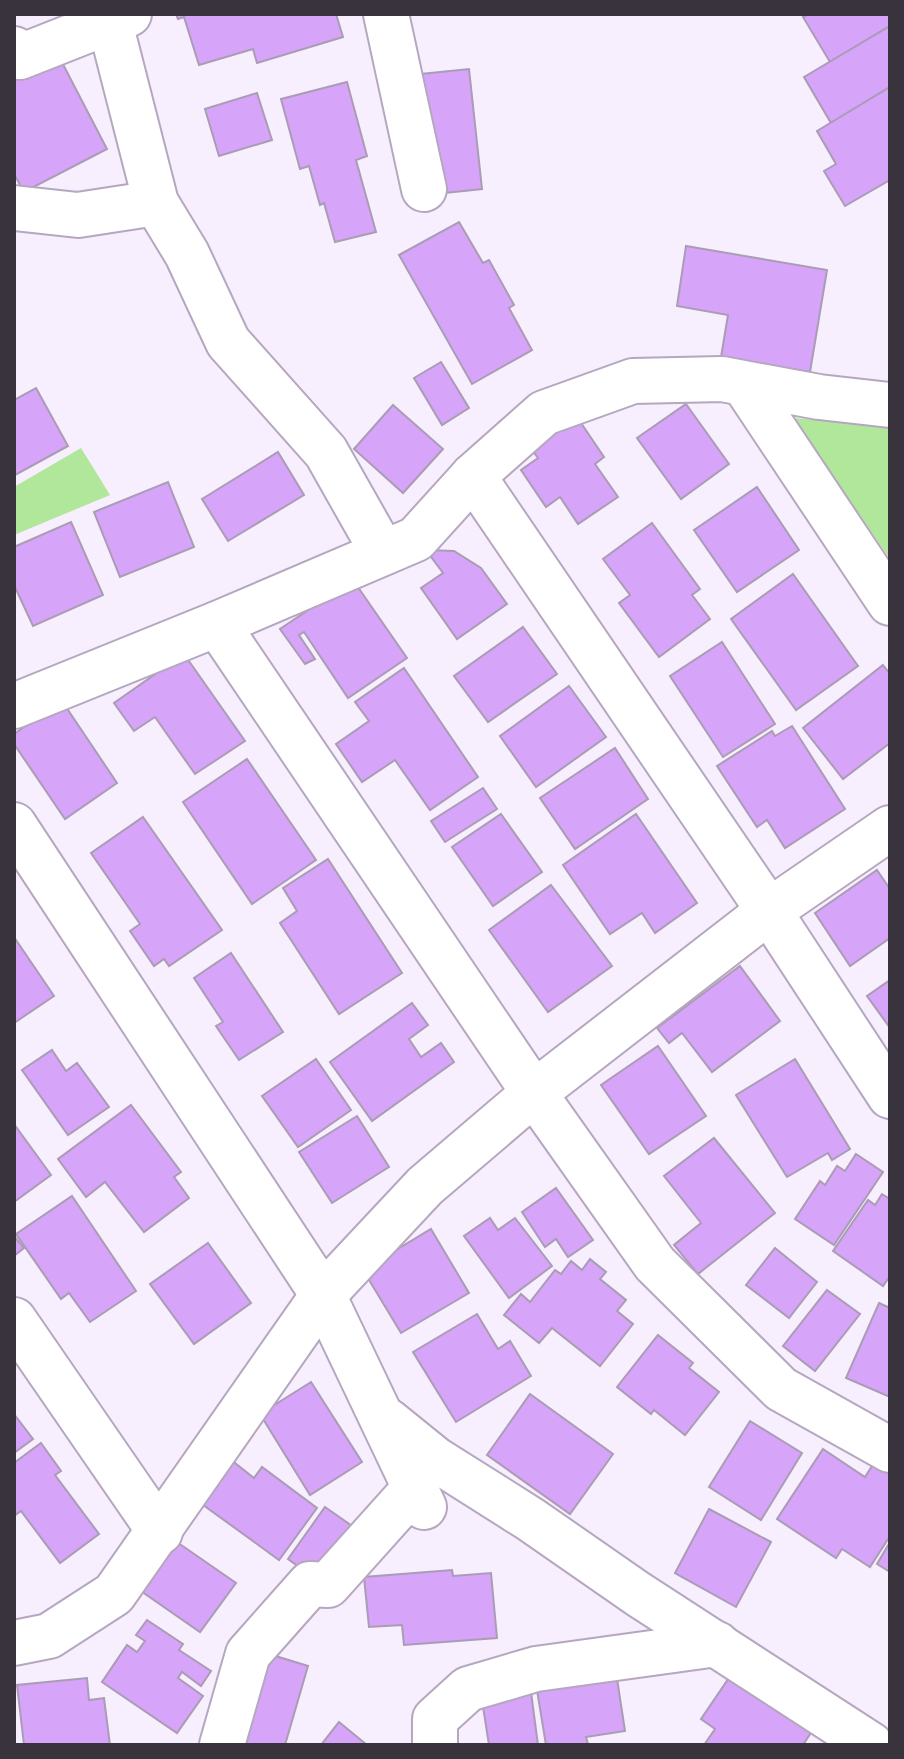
<svg xmlns="http://www.w3.org/2000/svg" width="904" height="1759" viewBox="0 0 904 1759" font-family="Jost,sans-serif">
<style>
.green{fill:#b1e79b}
.building{fill:#d6a4f8;stroke:#aa9cb4;stroke-width:2}
.lines{fill:none;stroke-linecap:round;stroke-linejoin:round}
.minor-casing{stroke:#b5a7bf;stroke-width:48}
.minor{stroke:#fff;stroke-width:44}
</style>
<rect width="100%" height="100%" fill="#f7eefe"/>
<g class="green">
<polygon points="793,418 890,426 890,559"/>
<polygon points="81,448 110,495 14,535 14,487"/>
</g>
<g class="building">
<polygon points="176,14 336,14 343,37 257,63 253,49 199,65 184,17 178,19"/>
<polygon points="809,14 890,14 890,26 830,62 803,17"/>
<polygon points="890,26 890,87 831,123 804,77"/>
<polygon points="54,47 107,149 24,192 14,174 14,67"/>
<polygon points="469,69 482,189 426,195 421,74"/>
<polygon points="347,82 367,156 356,160 376,232 335,242 324,203 320,205 309,166 300,169 281,99"/>
<polygon points="890,87 890,180 845,206 824,171 836,164 817,131"/>
<polygon points="257,93 272,140 219,156 205,109"/>
<polygon points="459,222 483,263 489,260 514,305 509,308 532,350 472,384 399,255"/>
<polygon points="686,246 827,270 810,372 721,357 728,315 677,306"/>
<polygon points="441,362 469,408 442,425 414,378"/>
<polygon points="36,388 68,446 15,475 14,400"/>
<polygon points="686,404 729,464 681,499 637,438"/>
<polygon points="393,405 443,449 403,493 354,449"/>
<polygon points="575,414 604,457 595,464 618,497 578,524 560,497 546,507 521,470 538,458 528,445"/>
<polygon points="278,452 304,495 228,541 202,499"/>
<polygon points="168,482 194,547 120,577 94,512"/>
<polygon points="757,487 799,550 737,592 694,530"/>
<polygon points="71,522 103,595 33,626 14,585 14,547"/>
<polygon points="652,523 700,589 692,595 710,619 659,657 619,603 630,595 603,559"/>
<polygon points="426,550 454,551 481,568 507,604 457,639 421,588 443,573"/>
<polygon points="793,574 858,666 796,710 731,619"/>
<polygon points="353,580 407,658 348,698 304,632 299,635 315,659 305,664 280,629"/>
<polygon points="523,627 557,674 488,722 454,676"/>
<polygon points="722,642 775,724 723,757 670,676"/>
<polygon points="184,654 245,741 195,774 155,717 134,731 114,703"/>
<polygon points="883,665 890,674 890,743 843,779 803,728"/>
<polygon points="404,668 478,777 430,810 395,760 362,782 336,744 369,721 355,702"/>
<polygon points="569,686 606,737 536,787 500,736"/>
<polygon points="62,701 117,783 65,819 14,744 14,734"/>
<polygon points="792,726 845,809 785,848 767,820 757,827 717,766 772,731 775,736"/>
<polygon points="615,748 648,799 575,849 540,798"/>
<polygon points="247,759 316,860 252,904 183,802"/>
<polygon points="483,788 497,809 445,842 431,821"/>
<polygon points="501,814 542,872 493,906 452,847"/>
<polygon points="636,814 697,903 655,933 642,913 610,934 563,865"/>
<polygon points="143,817 222,930 169,966 164,959 154,966 130,931 140,924 91,853"/>
<polygon points="328,859 402,973 339,1014 280,923 297,911 283,888"/>
<polygon points="877,870 890,889 890,938 850,966 815,913"/>
<polygon points="551,885 612,966 548,1012 489,930"/>
<polygon points="14,937 54,996 14,1023"/>
<polygon points="231,953 283,1032 239,1060 216,1026 223,1022 194,978"/>
<polygon points="740,966 780,1021 712,1072 682,1033 669,1043 657,1028"/>
<polygon points="890,980 890,1028 867,996"/>
<polygon points="412,1003 428,1025 409,1039 421,1057 441,1043 454,1062 372,1121 330,1062"/>
<polygon points="658,1046 706,1116 649,1154 601,1085"/>
<polygon points="52,1050 66,1071 77,1063 109,1107 68,1135 22,1070"/>
<polygon points="316,1059 351,1110 298,1147 262,1096"/>
<polygon points="795,1059 850,1149 832,1160 828,1153 787,1177 736,1095"/>
<polygon points="131,1105 181,1172 174,1177 189,1198 144,1232 105,1182 86,1197 58,1159"/>
<polygon points="357,1116 389,1167 332,1203 299,1152"/>
<polygon points="14,1124 51,1175 14,1202"/>
<polygon points="714,1138 775,1213 698,1274 674,1245 701,1223 664,1176"/>
<polygon points="856,1154 883,1172 834,1245 795,1219 820,1181 825,1185 837,1166 845,1171"/>
<polygon points="556,1188 593,1240 568,1257 556,1239 545,1247 522,1212"/>
<polygon points="882,1194 890,1199 890,1276 883,1286 833,1251 868,1200 875,1205"/>
<polygon points="72,1196 136,1291 90,1322 69,1293 61,1299 16,1234"/>
<polygon points="490,1218 498,1230 515,1218 552,1266 509,1298 464,1236"/>
<polygon points="431,1229 469,1293 401,1333 363,1270"/>
<polygon points="14,1236 24,1248 14,1256"/>
<polygon points="208,1243 251,1303 194,1344 150,1284"/>
<polygon points="775,1248 817,1282 789,1318 746,1285"/>
<polygon points="590,1259 606,1272 600,1279 626,1300 617,1311 633,1324 600,1366 552,1328 539,1343 504,1315 521,1294 530,1302 555,1270 561,1274 571,1261 582,1270"/>
<polygon points="827,1290 860,1314 815,1371 783,1346"/>
<polygon points="879,1303 890,1308 890,1397 846,1378"/>
<polygon points="477,1314 498,1349 510,1341 531,1376 456,1422 413,1352"/>
<polygon points="658,1335 693,1363 689,1368 719,1392 685,1435 654,1410 651,1414 617,1387"/>
<polygon points="311,1382 362,1462 310,1495 260,1414"/>
<polygon points="530,1394 613,1454 570,1514 487,1455"/>
<polygon points="14,1414 33,1439 14,1453"/>
<polygon points="750,1421 802,1453 761,1520 709,1487"/>
<polygon points="41,1443 61,1471 55,1475 99,1534 60,1563 21,1511 14,1516 14,1463"/>
<polygon points="823,1449 865,1477 875,1461 890,1470 890,1536 870,1567 842,1549 836,1558 777,1519"/>
<polygon points="230,1459 254,1478 262,1467 317,1508 279,1560 199,1502"/>
<polygon points="325,1507 355,1528 317,1580 288,1559"/>
<polygon points="709,1509 771,1542 736,1607 675,1573"/>
<polygon points="174,1540 236,1583 200,1632 138,1589"/>
<polygon points="890,1542 890,1572 877,1564"/>
<polygon points="452,1570 453,1576 491,1573 497,1638 404,1645 402,1625 369,1627 364,1577"/>
<polygon points="147,1620 183,1644 179,1650 211,1671 201,1686 182,1672 178,1678 203,1696 177,1733 102,1682 127,1645 137,1652 145,1641 136,1635"/>
<polygon points="256,1650 308,1666 285,1745 228,1745"/>
<polygon points="616,1672 625,1731 586,1737 588,1744 546,1745 536,1684"/>
<polygon points="733,1672 814,1728 803,1745 704,1745 715,1729 701,1719"/>
<polygon points="87,1678 89,1700 104,1698 110,1745 24,1745 17,1685"/>
<polygon points="531,1692 538,1745 489,1745 482,1700"/>
<polygon points="339,1722 367,1745 321,1745"/>
</g>
<g class="lines">
<g class="minor-casing">
<g id="minor">
<polyline points="386,14 424,189"/>
<polyline points="110,23 156,203 187,254 228,342 326,452 382,551"/>
<polyline points="14,49 20,57 129,14"/>
<polyline points="14,208 78,215 156,203"/>
<polyline points="744,384 890,603"/>
<polyline points="473,476 769,911 890,1096"/>
<polyline points="217,624 534,1093 655,1264 781,1389 890,1450"/>
<polyline points="14,706 217,624 416,539 473,476 544,413 633,381 722,379 819,397 890,405"/>
<polyline points="14,825 323,1295 424,1507"/>
<polyline points="14,1320 160,1532"/>
<polyline points="388,1421 435,1459 530,1519 638,1594 871,1745"/>
<polyline points="14,1643 49,1636 114,1594 323,1295 425,1186 534,1093 769,911 890,828"/>
<polyline points="222,1745 248,1654 310,1584 328,1585 415,1488"/>
<polyline points="435,1745 435,1719 468,1689 536,1669 717,1644"/>
</g>
</g>
<use href="#minor" class="minor"/>
</g>
<rect width="904" height="1759" fill="none" stroke="#39333d" stroke-width="32"/>
</svg>
